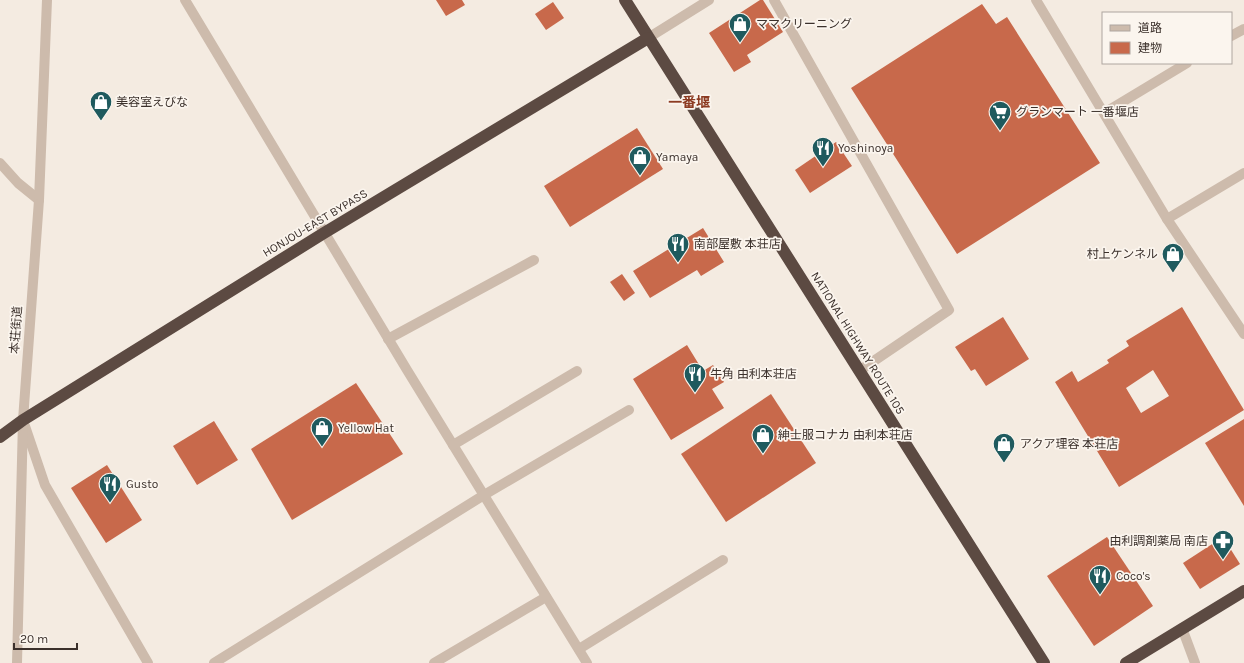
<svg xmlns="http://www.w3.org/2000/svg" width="1244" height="663" viewBox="0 0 1244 663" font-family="Karla,'Noto Sans JP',sans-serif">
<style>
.building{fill:#c8694b;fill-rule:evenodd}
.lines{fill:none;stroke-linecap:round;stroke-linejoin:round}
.lane{stroke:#cdbbac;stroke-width:10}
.street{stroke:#cdbbac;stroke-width:10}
.highway{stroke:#5c4a42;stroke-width:12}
.labels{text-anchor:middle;stroke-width:3.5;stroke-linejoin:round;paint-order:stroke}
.poi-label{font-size:12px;fill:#3b302b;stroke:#fbf5ee;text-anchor:start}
.street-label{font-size:12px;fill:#3b302b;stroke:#fbf5ee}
.quarter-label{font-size:14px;font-weight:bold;fill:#8c3b22;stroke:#fbf5ee}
</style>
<rect width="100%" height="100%" fill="#f4ebe1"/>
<g class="building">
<polygon points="436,0 462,0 465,5 446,16"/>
<polygon points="760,0 763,0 783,32 747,55 751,62 734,72 709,33"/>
<polygon points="553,2 564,18 546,30 535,14"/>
<polygon points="982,4 996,24 1007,17 1100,163 957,254 851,88"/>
<polygon points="637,128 663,169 570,227 544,186"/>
<polygon points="836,142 852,166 810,193 795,170"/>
<polygon points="703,228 724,262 701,276 697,270 650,298 633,271"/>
<polygon points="622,274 635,293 624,301 610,282"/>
<path d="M 1182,307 L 1244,410 L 1119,487 L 1055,382 L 1072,371 L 1078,382 L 1109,363 L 1107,360 L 1129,346 L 1126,341 ZM 1153,370 L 1169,396 L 1141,413 L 1126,388 Z"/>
<polygon points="1003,317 1029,359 986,386 975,369 971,371 955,347"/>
<polygon points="687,345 703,371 713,365 724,382 712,389 724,408 671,440 633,379"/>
<polygon points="356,383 403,454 292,520 251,449"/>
<polygon points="771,394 816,463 726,522 681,454"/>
<polygon points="1244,419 1244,506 1205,443"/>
<polygon points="214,421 238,460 197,485 173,446"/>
<polygon points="107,465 142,520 106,543 71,488"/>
<polygon points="1107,537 1153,606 1094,646 1047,576"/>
<polygon points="1223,537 1240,564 1200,589 1183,563"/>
</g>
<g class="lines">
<polyline class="lane" points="774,0 949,310 859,371"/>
<g class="street">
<polyline points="185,0 407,370 587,663"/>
<polyline points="1036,0 1167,219 1244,334"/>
<polyline points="1231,36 1244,29"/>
<polyline points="648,38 709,0"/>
<polyline points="1104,113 1187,63"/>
<polyline points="0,163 18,183 39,200"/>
<polyline points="1167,219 1244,173"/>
<polyline points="388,339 534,260"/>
<polyline points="25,426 45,485 148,663"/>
<polyline points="453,445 577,371"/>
<polyline points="1182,628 1195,663"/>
<polyline points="579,649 723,560"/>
<polyline points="17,663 23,420 39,200 47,0"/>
<polyline points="214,663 484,495 629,410"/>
<polyline points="434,663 546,597"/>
</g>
<g class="highway">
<polyline points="625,0 1044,663"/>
<polyline points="0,437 23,420 324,233 648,38"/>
<polyline points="1126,663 1244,591"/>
</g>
</g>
<defs>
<g id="shop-pin" transform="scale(1.15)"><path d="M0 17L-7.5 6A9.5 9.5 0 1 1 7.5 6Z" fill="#1f5a5e" stroke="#fbf5ee"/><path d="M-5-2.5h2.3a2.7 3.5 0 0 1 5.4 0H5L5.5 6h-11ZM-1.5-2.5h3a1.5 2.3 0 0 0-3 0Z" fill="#fff"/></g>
<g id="supermarket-pin" transform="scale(1.15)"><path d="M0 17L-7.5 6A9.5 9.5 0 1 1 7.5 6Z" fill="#1f5a5e" stroke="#fbf5ee"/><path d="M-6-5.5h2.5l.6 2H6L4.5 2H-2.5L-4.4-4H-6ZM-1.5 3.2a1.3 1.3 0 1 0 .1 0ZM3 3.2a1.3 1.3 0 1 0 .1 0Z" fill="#fff"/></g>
<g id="restaurant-pin" transform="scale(1.15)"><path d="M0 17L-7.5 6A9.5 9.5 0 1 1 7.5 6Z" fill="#1f5a5e" stroke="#fbf5ee"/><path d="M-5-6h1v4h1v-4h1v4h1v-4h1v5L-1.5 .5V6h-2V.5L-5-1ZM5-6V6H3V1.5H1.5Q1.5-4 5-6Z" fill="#fff"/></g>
<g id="pharmacy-pin" transform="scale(1.15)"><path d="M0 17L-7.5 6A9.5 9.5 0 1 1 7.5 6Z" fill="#1f5a5e" stroke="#fbf5ee"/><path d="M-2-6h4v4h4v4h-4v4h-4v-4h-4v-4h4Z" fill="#fff"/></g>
</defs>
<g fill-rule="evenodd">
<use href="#shop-pin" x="740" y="24"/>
<use href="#shop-pin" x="101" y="102"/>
<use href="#supermarket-pin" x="1000" y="112"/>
<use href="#restaurant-pin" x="823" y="148"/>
<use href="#shop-pin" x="640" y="157"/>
<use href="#restaurant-pin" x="678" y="244"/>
<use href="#shop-pin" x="1173" y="254"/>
<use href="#restaurant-pin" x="695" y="374"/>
<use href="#shop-pin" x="322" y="428"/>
<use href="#shop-pin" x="763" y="435"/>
<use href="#shop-pin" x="1004" y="444"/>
<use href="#restaurant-pin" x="110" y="484"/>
<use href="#pharmacy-pin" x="1223" y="541"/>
<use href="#restaurant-pin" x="1100" y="576"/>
</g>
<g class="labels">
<g class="poi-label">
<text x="756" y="28">ママクリーニング</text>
<text x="116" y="106">美容室えびな</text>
<text x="1016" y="116">グランマート 一番堰店</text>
<text x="838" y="152">Yoshinoya</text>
<text x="656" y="161">Yamaya</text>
<text x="694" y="248">南部屋敷 本荘店</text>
<text x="1158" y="258" text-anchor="end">村上ケンネル</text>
<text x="710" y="378">牛角 由利本荘店</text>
<text x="338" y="432">Yellow Hat</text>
<text x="778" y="439">紳士服コナカ 由利本荘店</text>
<text x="1020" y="448">アクア理容 本荘店</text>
<text x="126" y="488">Gusto</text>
<text x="1208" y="545" text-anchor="end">由利調剤薬局 南店</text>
<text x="1116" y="580">Coco's</text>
</g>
<g class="street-label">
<text transform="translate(315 223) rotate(-31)" y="4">HONJOU-EAST BYPASS</text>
<text transform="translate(16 330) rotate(-86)" y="4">本荘街道</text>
<text transform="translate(858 343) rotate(58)" y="4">NATIONAL HIGHWAY ROUTE 105</text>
</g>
<g class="quarter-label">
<text x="689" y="107">一番堰</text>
</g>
</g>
<rect x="1102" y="12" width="130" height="52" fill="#fbf5ee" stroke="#aea6a0"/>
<rect x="1110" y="25" width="20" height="6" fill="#cdbbac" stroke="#aea6a0"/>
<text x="1138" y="32" font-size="12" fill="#3b302b">道路</text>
<rect x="1110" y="42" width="20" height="12" fill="#c8694b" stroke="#aea6a0"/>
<text x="1138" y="52" font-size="12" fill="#3b302b">建物</text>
<path d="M14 643v6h63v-6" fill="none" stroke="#3b302b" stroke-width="2"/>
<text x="20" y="643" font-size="12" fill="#3b302b" stroke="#fbf5ee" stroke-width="3" paint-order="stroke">20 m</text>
</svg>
